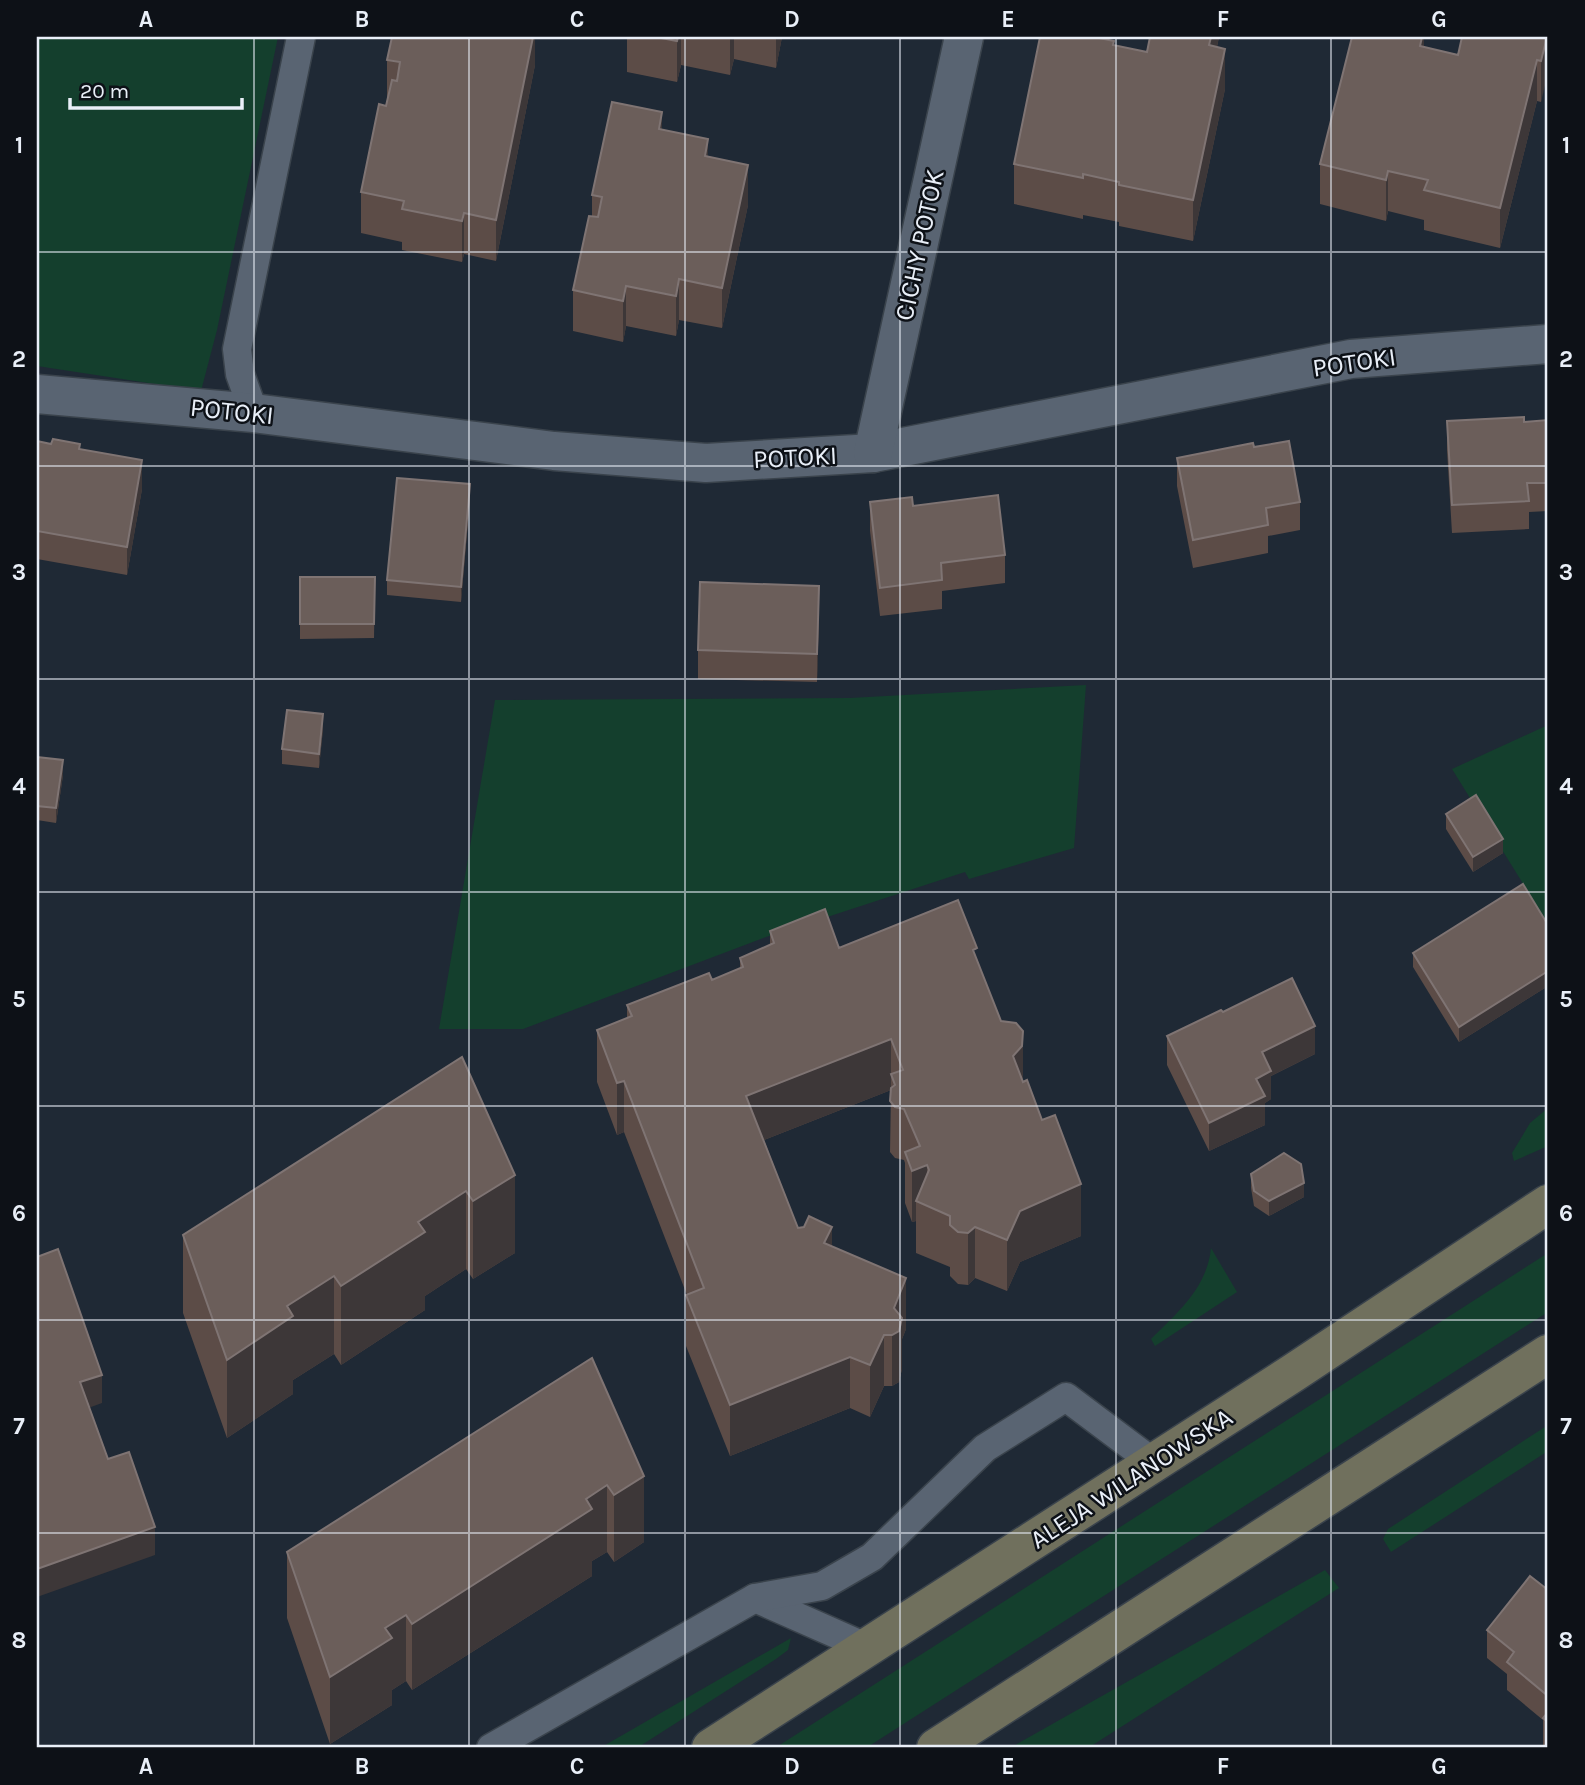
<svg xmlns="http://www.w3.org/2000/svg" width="1585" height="1785" viewBox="0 0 1585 1785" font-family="Karla,sans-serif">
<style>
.green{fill:#143f2d}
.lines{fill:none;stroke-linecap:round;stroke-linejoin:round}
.service-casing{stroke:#3a434c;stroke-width:31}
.minor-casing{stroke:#3a434c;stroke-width:41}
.secondary-casing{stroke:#3a434c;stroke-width:41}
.service{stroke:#596472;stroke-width:28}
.minor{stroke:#596472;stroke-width:38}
.secondary{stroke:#70705d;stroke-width:38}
.wall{fill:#5c4c47}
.shaded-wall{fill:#3d3738}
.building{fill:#6b5e5a;stroke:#7f7473;stroke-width:2}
.grid{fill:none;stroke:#e9eff8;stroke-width:2;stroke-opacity:0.55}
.labels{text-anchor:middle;stroke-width:5;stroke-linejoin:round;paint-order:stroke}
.street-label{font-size:26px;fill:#e9eff8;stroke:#0d1117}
.neatline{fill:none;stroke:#e9eff8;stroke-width:2.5}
.grid-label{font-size:23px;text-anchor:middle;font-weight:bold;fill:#e9eff8}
</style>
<rect width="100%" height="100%" fill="#1f2935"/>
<g class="green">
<polygon points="37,37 278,37 217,330 201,391 37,366"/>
<polygon points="1086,685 1074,848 969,879 965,872 766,937 523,1029 439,1029 495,700 850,698"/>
<polygon points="1548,725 1548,924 1452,769"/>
<polygon points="1548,1108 1548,1146 1514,1161 1512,1153 1530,1123"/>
<path d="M 1211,1248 L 1237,1292 L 1155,1346 L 1151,1339 C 1178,1312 1207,1288 1211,1248 Z"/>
<polygon points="1548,1253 1548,1312 866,1748 775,1748"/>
<polygon points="1548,1425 1548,1451 1391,1552 1383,1539 1388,1529"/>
<polygon points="1325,1570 1339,1588 1088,1748 1010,1748"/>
<polygon points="791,1638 788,1650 776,1659 637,1748 600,1748"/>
</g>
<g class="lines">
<g class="service-casing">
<g id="service">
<polyline points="254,413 240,374 237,349 301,37"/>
<polyline points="755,1598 868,1648"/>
<polyline points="491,1748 755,1598 822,1586 872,1557 985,1448 1066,1397 1154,1463"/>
</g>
</g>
<g class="minor-casing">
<g id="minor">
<polyline points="37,394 254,413 554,451 706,463 873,453 1351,359 1548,344"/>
<polyline points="873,453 964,37"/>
</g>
</g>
<g class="secondary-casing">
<g id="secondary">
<polyline points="711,1748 1293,1373 1548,1204"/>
<polyline points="936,1748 1548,1354"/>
</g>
</g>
<use href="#service" class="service"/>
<use href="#minor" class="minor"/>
<use href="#secondary" class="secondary"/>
</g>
<g class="wall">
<polygon points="535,37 535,65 496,261 464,254 462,262 402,250 402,242 361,233 361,192 387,100 387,60"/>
<polygon points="627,37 782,37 776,68 734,59 730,75 681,65 677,82 627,72"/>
<polygon points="1219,37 1217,47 1225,89 1193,241 1119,226 1119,222 1083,215 1083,219 1014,204 1014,164 1114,45 1147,52"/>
<polygon points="1424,37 1424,47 1458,55 1548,37 1541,102 1537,101 1500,248 1424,230 1424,220 1388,211 1386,221 1320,204 1320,164"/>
<polygon points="662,129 708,157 748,205 722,328 679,320 676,336 626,326 623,342 573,331 573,290 592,216 592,195"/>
<polygon points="1548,420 1548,511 1529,512 1529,529 1452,533 1447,450 1447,421 1524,422"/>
<polygon points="37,441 80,449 142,489 127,575 37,559"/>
<polygon points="1254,447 1300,502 1300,530 1268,536 1268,553 1193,568 1177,486 1177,458"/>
<polygon points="470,499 461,602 387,595 387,580"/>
<polygon points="870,502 913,506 1005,555 1005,583 942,591 942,609 880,616 870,531"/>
<polygon points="300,577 375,577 374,638 300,639"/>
<polygon points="819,614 817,682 698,679 698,650"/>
<polygon points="323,729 319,768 282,764 282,749"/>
<polygon points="37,757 63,775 56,823 37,820"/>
<polygon points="1446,814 1503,853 1473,872 1446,829"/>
<polygon points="1548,925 1548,986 1459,1042 1413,967 1413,953"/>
<polygon points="770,931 839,948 977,959 1081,1236 1020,1262 1007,1291 975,1278 968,1285 958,1284 950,1276 950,1267 916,1253 916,1221 912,1222 905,1203 905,1163 904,1160 895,1158 890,1152 891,1090 764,1140 798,1228 832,1247 906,1329 902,1339 902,1369 899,1382 892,1386 884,1386 870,1417 850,1408 730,1456 686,1346 686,1295 687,1295 624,1132 617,1135 597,1082 597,1030 627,1018 627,1005 712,980 740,968 740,958 770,945"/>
<polygon points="1223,1012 1315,1054 1271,1076 1271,1099 1265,1103 1265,1125 1209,1151 1167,1065 1167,1036"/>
<polygon points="462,1057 515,1253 473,1279 466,1269 425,1296 425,1310 341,1365 334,1354 293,1380 293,1394 227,1438 183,1313 183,1235"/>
<polygon points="1251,1174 1304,1197 1269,1216 1254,1206 1251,1188"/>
<polygon points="592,1358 644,1542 614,1562 607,1552 592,1561 592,1576 412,1690 406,1681 392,1690 392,1705 330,1744 287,1618 287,1552"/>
<polygon points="1548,1590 1548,1748 1543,1748 1543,1720 1507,1690 1507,1674 1487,1658 1487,1630"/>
</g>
<g class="shaded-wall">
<polygon points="533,37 535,37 535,65 496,261 496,220"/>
<polygon points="678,37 681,37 681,65 677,82 677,41"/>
<polygon points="730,37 734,37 734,59 730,75"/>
<polygon points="776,37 782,37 776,68"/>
<polygon points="1211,37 1219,37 1209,86 1209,45"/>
<polygon points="1422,37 1424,37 1424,69 1420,46"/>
<polygon points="1547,37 1548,37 1548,73 1541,102 1541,61"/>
<polygon points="1225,49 1225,89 1193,241 1193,200"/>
<polygon points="1537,60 1537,101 1500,248 1500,208"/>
<polygon points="662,112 662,152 659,129"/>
<polygon points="708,139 708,179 705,156"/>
<polygon points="748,165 748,205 722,328 722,288"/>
<polygon points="1388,171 1388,211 1386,221 1386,180"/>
<polygon points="464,213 464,254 462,262 462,221"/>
<polygon points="679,279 679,320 676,336 676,296"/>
<polygon points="626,286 626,326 623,342 623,301"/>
<polygon points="142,460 142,489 127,575 127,547"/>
<polygon points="470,484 470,499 461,602 461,587"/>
<polygon points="819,586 819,614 817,682 817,654"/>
<polygon points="323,714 323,729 319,768 319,754"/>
<polygon points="63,760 63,775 56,823 56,808"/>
<polygon points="1503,839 1503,853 1473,872 1473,857"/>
<polygon points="1548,971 1548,986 1459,1042 1459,1027"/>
<polygon points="1315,1026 1315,1054 1271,1076 1271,1099 1265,1103 1265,1125 1209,1151 1209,1123 1256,1079 1262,1052"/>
<polygon points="1023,1031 1023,1082 1013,1056"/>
<polygon points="891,1039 891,1090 746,1147 746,1096"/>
<polygon points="624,1081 624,1132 617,1135 617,1083"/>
<polygon points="927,1165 927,1206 916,1201 916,1221 912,1222 912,1171"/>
<polygon points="515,1175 515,1253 473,1279 473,1201"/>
<polygon points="1304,1183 1304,1197 1269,1216 1269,1201"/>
<polygon points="1081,1184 1081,1236 1020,1262 1007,1291 1007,1240 1020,1211"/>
<polygon points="466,1191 466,1269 425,1296 425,1310 341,1365 341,1286 418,1222"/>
<polygon points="832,1227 832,1278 824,1243"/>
<polygon points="975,1227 975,1278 968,1285 968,1233"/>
<polygon points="334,1276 334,1354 293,1380 293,1394 227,1438 227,1360 287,1306"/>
<polygon points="906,1278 906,1329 902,1339 902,1369 899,1382 892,1386 892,1335 894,1308"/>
<polygon points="884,1335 884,1386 870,1417 870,1365"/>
<polygon points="850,1357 850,1408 730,1456 730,1405"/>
<polygon points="102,1375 102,1403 80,1411 80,1382"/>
<polygon points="644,1476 644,1542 614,1562 614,1495"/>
<polygon points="607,1485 607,1552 592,1561 592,1576 412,1690 412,1624 586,1499"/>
<polygon points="155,1527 155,1555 37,1597 37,1569"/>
<polygon points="406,1615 406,1681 392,1690 392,1705 330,1744 330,1677 385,1628"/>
</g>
<g class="building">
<polygon points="392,37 533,37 496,220 464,213 462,221 402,209 404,201 361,192 379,104 386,106 392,80 397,81 400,62 387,60"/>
<polygon points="656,37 678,37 677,41"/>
<polygon points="1040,37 1094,37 1114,41 1113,45 1147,52 1150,37 1211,37 1209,45 1225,49 1193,200 1119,185 1119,182 1083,174 1083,178 1014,164"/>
<polygon points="1352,37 1422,37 1420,46 1458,55 1462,37 1547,37 1541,61 1537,60 1500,208 1424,190 1428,180 1388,171 1386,180 1320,164"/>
<polygon points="612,102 662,112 659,129 708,139 705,156 748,165 722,288 679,279 676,296 626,286 623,301 573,290 589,216 598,217 602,197 592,195"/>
<polygon points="1524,417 1524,422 1548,420 1548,483 1527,483 1529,501 1452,505 1447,421"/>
<polygon points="53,439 80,444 79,449 142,460 127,547 37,531 37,441 51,444"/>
<polygon points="1289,441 1300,502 1266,508 1268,525 1193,540 1177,458 1253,443 1254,447"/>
<polygon points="397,478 470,484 461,587 387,580"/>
<polygon points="998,495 1005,555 941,563 942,580 880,588 870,502 912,497 913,506"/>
<polygon points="300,577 375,577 374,624 300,624"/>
<polygon points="700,582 819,586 817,654 698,650"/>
<polygon points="287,710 323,714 319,754 282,749"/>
<polygon points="37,757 63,760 56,808 37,806"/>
<polygon points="1476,795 1503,839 1473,857 1446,814"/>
<polygon points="1523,884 1548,925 1548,971 1459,1027 1413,953"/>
<polygon points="958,900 977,948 973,950 1001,1021 1016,1023 1023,1031 1022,1046 1013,1056 1023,1082 1027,1080 1042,1120 1055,1115 1081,1184 1020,1211 1007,1240 975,1227 968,1233 958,1232 950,1225 950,1216 916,1201 929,1170 927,1165 912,1171 905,1152 920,1146 904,1109 895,1107 890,1101 891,1088 895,1085 891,1074 903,1070 891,1039 746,1096 798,1228 804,1227 809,1216 832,1227 824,1243 906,1278 894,1308 902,1318 899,1331 892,1335 884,1335 870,1365 850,1357 730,1405 686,1295 704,1288 624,1081 617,1083 597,1030 632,1016 627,1005 709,973 712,980 743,967 740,958 774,943 770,931 825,909 839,948"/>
<polygon points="1292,978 1315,1026 1262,1052 1271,1071 1256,1079 1265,1096 1209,1123 1167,1036 1221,1010 1223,1012"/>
<polygon points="462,1057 515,1175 473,1201 466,1191 418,1222 425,1232 341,1286 334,1276 287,1306 293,1316 227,1360 183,1235"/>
<polygon points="1284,1153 1301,1164 1304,1183 1269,1201 1254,1191 1251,1174"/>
<polygon points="58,1249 102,1375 80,1382 108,1459 129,1452 155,1527 37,1569 37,1257"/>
<polygon points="592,1358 644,1476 614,1495 607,1485 586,1499 592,1509 412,1624 406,1615 385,1628 392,1638 330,1677 287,1552"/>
<polygon points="1530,1576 1548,1590 1548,1696 1507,1662 1514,1652 1487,1630"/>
<polygon points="1548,1712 1548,1722 1543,1718"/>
</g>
<path class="grid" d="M 254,37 L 254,1748M 469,37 L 469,1748M 685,37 L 685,1748M 900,37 L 900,1748M 1116,37 L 1116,1748M 1331,37 L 1331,1748M 37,252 L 1548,252M 37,466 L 1548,466M 37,679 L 1548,679M 37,892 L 1548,892M 37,1106 L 1548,1106M 37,1320 L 1548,1320M 37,1533 L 1548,1533"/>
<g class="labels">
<g class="street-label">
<text transform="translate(919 245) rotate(-78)" y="9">CICHY POTOK</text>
<text transform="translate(1354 362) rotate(-8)" y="9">POTOKI</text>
<text transform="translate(232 411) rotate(6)" y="9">POTOKI</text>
<text transform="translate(795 457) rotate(-3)" y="9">POTOKI</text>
<text transform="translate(1131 1478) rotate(-33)" y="9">ALEJA WILANOWSKA</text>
</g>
</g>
<rect width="1585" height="1785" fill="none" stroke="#0d1117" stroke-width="77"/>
<path d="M70 98v10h172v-10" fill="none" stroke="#e9eff8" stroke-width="3.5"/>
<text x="80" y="98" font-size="21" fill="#e9eff8" stroke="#0d1117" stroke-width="5" paint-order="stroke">20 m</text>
<rect x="38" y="38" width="1508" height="1708" class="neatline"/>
<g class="grid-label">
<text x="146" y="27">A</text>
<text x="362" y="27">B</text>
<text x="577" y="27">C</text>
<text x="792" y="27">D</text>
<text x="1008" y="27">E</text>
<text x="1223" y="27">F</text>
<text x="1439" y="27">G</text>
<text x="19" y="153">1</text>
<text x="1566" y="153">1</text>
<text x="19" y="367">2</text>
<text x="1566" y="367">2</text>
<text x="19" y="580">3</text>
<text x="1566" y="580">3</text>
<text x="19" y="794">4</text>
<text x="1566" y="794">4</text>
<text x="19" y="1007">5</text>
<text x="1566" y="1007">5</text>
<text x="19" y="1221">6</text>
<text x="1566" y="1221">6</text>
<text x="19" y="1434">7</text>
<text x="1566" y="1434">7</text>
<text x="19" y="1648">8</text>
<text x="1566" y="1648">8</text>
<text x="146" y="1774">A</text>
<text x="362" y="1774">B</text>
<text x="577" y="1774">C</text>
<text x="792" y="1774">D</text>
<text x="1008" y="1774">E</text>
<text x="1223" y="1774">F</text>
<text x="1439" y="1774">G</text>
</g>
</svg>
